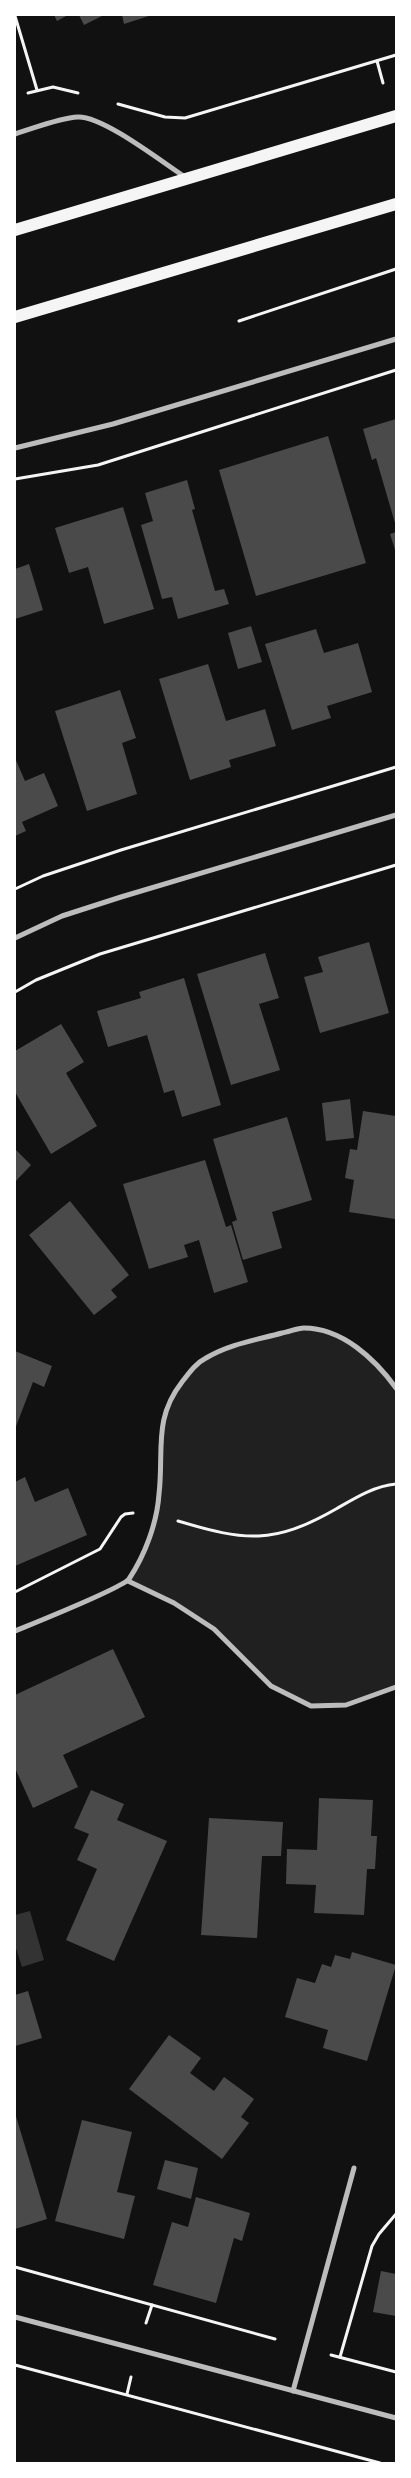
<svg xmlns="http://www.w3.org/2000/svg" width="411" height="2478" viewBox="0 0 411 2478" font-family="'Titillium Web',sans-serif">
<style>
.green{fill:#202020}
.water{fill:#333}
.building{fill:#4a4a4a}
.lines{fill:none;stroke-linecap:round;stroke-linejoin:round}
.path{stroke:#f5f5f5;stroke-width:3}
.minor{stroke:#bcbcbc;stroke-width:5}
.primary{stroke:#f5f5f5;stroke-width:12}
</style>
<rect width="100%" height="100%" fill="#111"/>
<polygon class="green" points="303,1328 326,1332 363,1352 396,1388 396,1687 346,1705 311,1706 269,1685 231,1645 193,1615 128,1581 145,1546 156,1517 163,1415 190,1371 218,1351"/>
<polygon class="water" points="30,1911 44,1960 22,1967 15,1945 15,1915"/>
<g class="building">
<polygon points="54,15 68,15 57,21"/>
<polygon points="79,15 104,15 84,25"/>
<polygon points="122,15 152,15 124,24"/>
<polygon points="396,419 396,523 395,523 376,458 372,460 363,429"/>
<polygon points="328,436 366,563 256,596 219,470"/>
<polygon points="187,480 195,509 192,510 215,591 224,589 229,604 178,619 172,597 162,599 141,525 153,521 145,493"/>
<polygon points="123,507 154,609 104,624 88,567 69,573 55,528"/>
<polygon points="396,532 396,553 390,534"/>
<polygon points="29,564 43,610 15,619 15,569"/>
<polygon points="251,626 262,662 238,669 228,633"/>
<polygon points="316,629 324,653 358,643 372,692 327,706 331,718 292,730 265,644"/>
<polygon points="208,664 226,721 265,709 276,746 229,760 231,767 190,780 159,679"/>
<polygon points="120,690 136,738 122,743 137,794 87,811 55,711"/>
<polygon points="15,758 25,781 44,773 58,806 22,822 26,831 15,836"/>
<polygon points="369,942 389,1013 320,1033 304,977 323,972 318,957"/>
<polygon points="265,953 279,998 259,1004 280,1070 231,1085 197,974"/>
<polygon points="184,978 221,1105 182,1117 174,1090 164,1093 147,1035 108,1047 97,1011 141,998 139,992"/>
<polygon points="61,1024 84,1062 66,1073 97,1126 51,1154 15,1092 15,1051"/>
<polygon points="350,1099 354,1138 326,1141 322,1103"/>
<polygon points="363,1111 396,1116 395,1219 349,1212 354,1180 345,1178 350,1149 357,1150"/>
<polygon points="287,1117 312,1200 272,1212 282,1248 243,1260 232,1222 237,1220 213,1139"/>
<polygon points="15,1149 31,1165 15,1182"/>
<polygon points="205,1160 226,1227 231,1225 248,1282 214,1293 199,1240 184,1245 188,1257 149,1269 123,1184"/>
<polygon points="70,1201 129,1275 111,1290 117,1297 94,1315 29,1235"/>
<polygon points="15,1351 52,1366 44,1387 33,1382 15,1429"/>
<polygon points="25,1477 35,1502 68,1488 87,1535 15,1566 15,1482"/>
<polygon points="113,1649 145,1717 63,1755 78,1787 33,1808 15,1768 15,1695"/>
<polygon points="91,1790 124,1804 117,1820 167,1841 114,1961 66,1940 97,1869 77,1860 89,1834 74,1828"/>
<polygon points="319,1798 373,1800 371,1836 377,1836 375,1869 367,1869 364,1915 314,1913 316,1885 286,1884 287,1849 317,1850"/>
<polygon points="209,1818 283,1822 281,1856 262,1856 257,1938 201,1935"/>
<polygon points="352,1952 396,1965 367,2061 323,2048 328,2030 285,2017 297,1978 315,1983 322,1964 331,1967 335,1955 350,1959"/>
<polygon points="28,1991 42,2038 15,2046 15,1995"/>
<polygon points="169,2035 201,2058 190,2073 214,2091 224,2077 254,2099 241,2117 249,2123 222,2159 129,2089"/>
<polygon points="15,2113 47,2219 15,2229"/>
<polygon points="82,2120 132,2132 117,2192 135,2196 124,2239 55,2221"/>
<polygon points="165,2160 198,2168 191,2199 157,2189"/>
<polygon points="196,2197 250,2213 242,2241 234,2238 216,2303 153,2285 172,2222 188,2227"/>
<polygon points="381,2271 396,2274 396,2316 373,2312"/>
</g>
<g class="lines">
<g class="path">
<polyline points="15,16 37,90"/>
<polyline points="377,61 383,83"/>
<polyline points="28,93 53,87 78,93"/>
<polyline points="118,104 165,117 185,118 396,55"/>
<polyline points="239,321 396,269"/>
<polyline points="15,479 98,465 396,370"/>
<polyline points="15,889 43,876 121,850 396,767"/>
<polyline points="15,992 36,980 100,954 396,865"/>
<path d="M 178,1521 C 245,1541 273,1545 336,1509 C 355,1498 374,1486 396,1484"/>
<polyline points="15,1592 100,1549 121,1517 125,1514 133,1513"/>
<polyline points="15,2267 275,2339"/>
<polyline points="146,2323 152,2305"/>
<polyline points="331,2355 396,2372"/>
<polyline points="340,2357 372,2246 379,2234 396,2214"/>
<polyline points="15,2365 380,2463"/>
<polyline points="127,2394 131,2377"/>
</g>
<g class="minor">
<path d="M 15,134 C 35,128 58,118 78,117 C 103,116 162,162 185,177"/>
<polyline points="15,448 113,424 396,339"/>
<polyline points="15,938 62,916 121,897 396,815"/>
<polyline points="128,1581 174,1603 214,1629 271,1686 311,1706 346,1705 396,1687"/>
<path d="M 15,1631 C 32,1624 122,1588 129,1579 C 145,1555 157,1523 159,1494 C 164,1451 153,1419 182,1382 C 189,1373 196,1363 206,1358 C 229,1344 256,1340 282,1333 C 289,1332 297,1328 304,1328 C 342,1328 375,1359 396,1388"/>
<polyline points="15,2317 396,2418"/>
<polyline points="293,2391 354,2168"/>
</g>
<g class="primary">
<polyline points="15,230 396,116"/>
<polyline points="15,317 396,204"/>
</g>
</g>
<rect width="411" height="2478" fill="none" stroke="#ffffff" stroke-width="32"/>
</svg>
